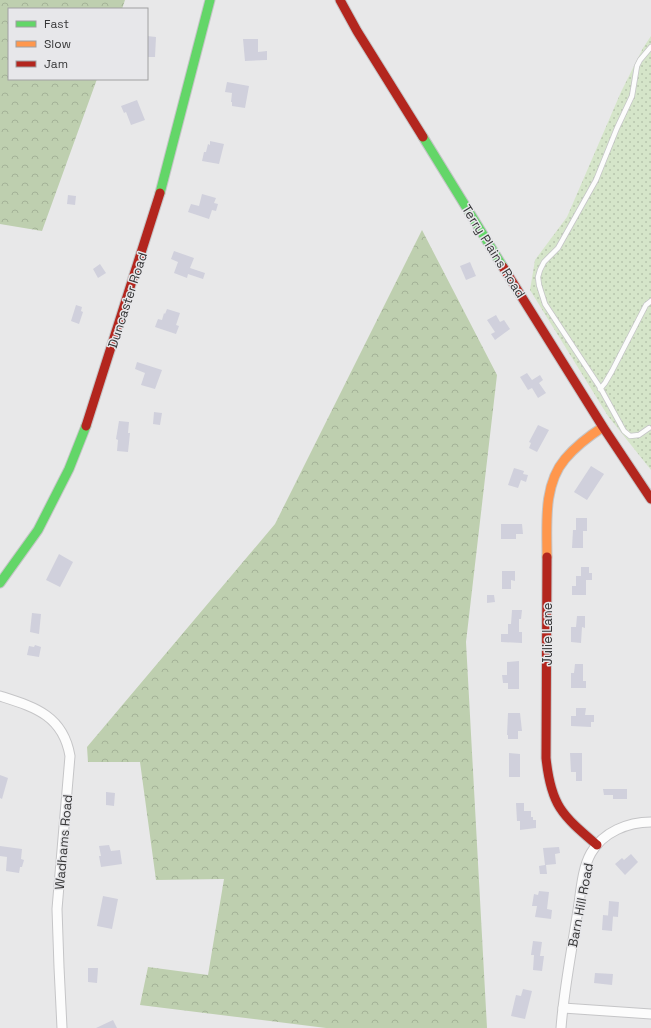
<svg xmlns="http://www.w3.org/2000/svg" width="651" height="1028" viewBox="0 0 651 1028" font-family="'Space Grotesk',sans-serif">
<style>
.grass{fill:url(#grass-dots)}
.forest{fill:url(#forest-crowns)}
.building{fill:#d0d0dc}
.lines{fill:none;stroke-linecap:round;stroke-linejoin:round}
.lane-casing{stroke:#c5c5c7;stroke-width:6}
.street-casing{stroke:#c5c5c7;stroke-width:11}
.fast-casing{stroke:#c5c5c7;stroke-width:11}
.slow-casing{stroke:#c5c5c7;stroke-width:11}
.jam-casing{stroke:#c5c5c7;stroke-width:11}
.lane{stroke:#fcfcfc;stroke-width:4.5}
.street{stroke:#fcfcfc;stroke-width:9}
.fast{stroke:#63d668;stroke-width:9}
.slow{stroke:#ff974d;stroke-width:9}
.jam{stroke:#b3261e;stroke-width:9}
.labels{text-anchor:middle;stroke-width:3;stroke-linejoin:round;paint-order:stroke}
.street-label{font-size:13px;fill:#363637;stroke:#e7e7ea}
</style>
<defs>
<pattern id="grass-dots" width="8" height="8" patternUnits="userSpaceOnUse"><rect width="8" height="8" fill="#d5e5c9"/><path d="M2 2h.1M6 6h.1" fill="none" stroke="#b7c5ad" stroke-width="1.8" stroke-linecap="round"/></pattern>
<pattern id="forest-crowns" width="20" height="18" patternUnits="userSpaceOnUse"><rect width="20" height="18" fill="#becfaf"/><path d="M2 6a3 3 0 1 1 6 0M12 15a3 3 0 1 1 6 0" fill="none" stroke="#a4b297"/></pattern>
</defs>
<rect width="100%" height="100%" fill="#e8e8e9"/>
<polygon class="grass" points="651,36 651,470 608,416 530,290 535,260 567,217 621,92 643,48"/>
<g class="forest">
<polygon points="0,0 125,0 122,9 9,9 9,79 97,79 42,231 0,224"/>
<polygon points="422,230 497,375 466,642 487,1028 326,1028 140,1005 148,967 208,975 224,879 156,880 140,762 88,762 87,747 275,524"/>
</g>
<g class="building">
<polygon points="147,36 156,37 155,57 147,57"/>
<polygon points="243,39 258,39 258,52 267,51 267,60 245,61"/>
<polygon points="227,82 249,86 245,108 232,106 232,102 231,102 232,93 225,92"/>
<polygon points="137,100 145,120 131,125 126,112 124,113 121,106"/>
<polygon points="210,141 224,144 219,164 202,161 204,152 206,152 208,144 210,145"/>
<polygon points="202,194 216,198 214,203 218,204 216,211 212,210 209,219 188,212 191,204 199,206"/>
<polygon points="68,195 76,196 75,205 67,204"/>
<polygon points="174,251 194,258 190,268 205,273 203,279 188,274 187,278 174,273 178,262 171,259"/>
<polygon points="470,262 476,276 466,280 460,266"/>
<polygon points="100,264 106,273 98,278 93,269"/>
<polygon points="76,305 82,307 81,311 83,312 79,324 71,321"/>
<polygon points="167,309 180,313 176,325 179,326 176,334 155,327 158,319 162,320 164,313 165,314"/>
<polygon points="496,315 500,322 504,320 510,329 495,340 491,334 495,332 487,320"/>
<polygon points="137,362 162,370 155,389 141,385 145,373 135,369"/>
<polygon points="527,373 532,380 540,375 543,380 539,383 546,393 538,398 532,388 528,390 520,377"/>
<polygon points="154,412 162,413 160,425 153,424"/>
<polygon points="119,421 129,422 128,433 130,433 128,452 117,451 118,440 116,439"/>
<polygon points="538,425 549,430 537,452 529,448 531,443 529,442"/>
<polygon points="591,466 604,474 587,500 574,492"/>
<polygon points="514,468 524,471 523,474 528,475 526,482 521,480 518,488 508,485"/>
<polygon points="576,518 587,518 587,531 583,531 583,548 572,548 573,530 576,530"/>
<polygon points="501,524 522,524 523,534 516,534 516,539 501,539"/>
<polygon points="59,554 73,562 60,587 46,580"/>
<polygon points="581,567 589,567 589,573 592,573 592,580 586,580 586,595 572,595 572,586 576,586 576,576 581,576"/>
<polygon points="502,571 515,571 515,581 511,580 511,589 502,589"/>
<polygon points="487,595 494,595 495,602 487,603"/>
<polygon points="512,610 522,610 521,619 519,619 519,632 522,632 522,643 501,642 501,634 508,634 508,624 511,624"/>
<polygon points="32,613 41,614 39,634 30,632"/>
<polygon points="577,616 585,616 585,628 582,627 581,643 571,642 571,627 576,627"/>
<polygon points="35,645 41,647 39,657 27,655 29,646 34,647"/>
<polygon points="519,661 519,689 508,689 508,683 503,683 502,675 507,675 507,662"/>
<polygon points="575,664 583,664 583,681 586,681 586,688 571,688 571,673 574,673"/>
<polygon points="576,708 586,708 585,715 594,715 594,722 591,722 591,727 571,726 571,716 576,716"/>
<polygon points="508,713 520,713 522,731 518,731 518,739 508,739 508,735 507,735"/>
<polygon points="509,753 520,754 520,777 509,777"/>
<polygon points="570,753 582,753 582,781 576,781 576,772 571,772"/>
<polygon points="0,775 8,778 2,799 0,798"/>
<polygon points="603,789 627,789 627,799 613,799 613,795 604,795"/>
<polygon points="106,792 115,793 114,806 106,805"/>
<polygon points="516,803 524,803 524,811 531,811 531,817 533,817 533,820 536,820 536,828 520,830 520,821 517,821"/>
<polygon points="109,845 111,851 120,850 122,864 101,867 99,856 101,856 99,846"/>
<polygon points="0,846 22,849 21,859 24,860 22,867 20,867 19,873 6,871 7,857 0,856"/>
<polygon points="559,847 560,853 555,854 556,864 546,865 547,874 540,874 539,866 545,865 543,848"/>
<polygon points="631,854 638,862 625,875 615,864 622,858 624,860"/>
<polygon points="539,891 549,892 547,909 552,910 551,919 535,917 537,906 532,906 534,894 538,895"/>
<polygon points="103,896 118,899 112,929 97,926"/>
<polygon points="609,901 619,902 618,917 608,916"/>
<polygon points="603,915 613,916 612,931 602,930"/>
<polygon points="533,941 542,942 540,956 544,956 542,971 533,970 534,955 531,955"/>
<polygon points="88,968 98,968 97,983 88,982"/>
<polygon points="595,973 613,974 612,985 594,983"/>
<polygon points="523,989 532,991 525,1019 511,1016 516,995 521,996"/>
<polygon points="113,1020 117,1028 96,1028"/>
</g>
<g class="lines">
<g class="lane-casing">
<g id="lane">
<polyline points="600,389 605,383 612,371 646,305 651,301"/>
<polyline points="649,428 639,435 630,436 624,431 601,389 545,304 539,285 538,277 540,270 544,262 558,248 596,180 617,128 632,96 637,66 640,60 651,47"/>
</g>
</g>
<g class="street-casing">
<g id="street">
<path d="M 0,696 C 34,707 63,715 70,756 L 57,909 L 59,967 L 62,1028"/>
<polyline points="563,1008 651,1014"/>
<path d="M 561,1028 C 564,988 572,949 578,910 C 581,891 582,869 591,853 C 603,832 628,822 651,822"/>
</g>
</g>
<g class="fast-casing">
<g id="fast">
<polyline points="423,137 503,267"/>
<polyline points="160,193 210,0"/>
<polyline points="0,583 38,530 69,469 86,426"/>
</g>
</g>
<g class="slow-casing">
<path id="slow" d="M 547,557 C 547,524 543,485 565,459 C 576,446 589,436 603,427"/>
</g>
<g class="jam-casing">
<g id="jam">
<polyline points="340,0 357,31 423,137"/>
<polyline points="503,267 603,427 651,499"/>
<polyline points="86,426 160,193"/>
<path d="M 547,557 L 546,758 C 551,806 562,815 597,845"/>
</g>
</g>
<use href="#lane" class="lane"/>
<use href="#street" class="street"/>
<use href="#fast" class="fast"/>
<use href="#slow" class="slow"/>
<use href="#jam" class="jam"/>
</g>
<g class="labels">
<g class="street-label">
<text transform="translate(494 251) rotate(58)" y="5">Terry Plains Road</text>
<text transform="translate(127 300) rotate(-72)" y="5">Duncaster Road</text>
<text transform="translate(547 634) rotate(-90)" y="5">Julie Lane</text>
<text transform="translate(63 842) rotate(-85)" y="5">Wadhams Road</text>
<text transform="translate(580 905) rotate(-79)" y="5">Barn Hill Road</text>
</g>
</g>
<rect x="8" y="8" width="140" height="72" fill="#e7e7ea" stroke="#a0a0a2"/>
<rect x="16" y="21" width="20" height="6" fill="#63d668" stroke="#a0a0a2"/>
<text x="44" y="28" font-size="12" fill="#363637">Fast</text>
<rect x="16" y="41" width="20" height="6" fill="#ff974d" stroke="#a0a0a2"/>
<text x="44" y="48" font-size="12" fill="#363637">Slow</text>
<rect x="16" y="61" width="20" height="6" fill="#b3261e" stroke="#a0a0a2"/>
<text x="44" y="68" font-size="12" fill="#363637">Jam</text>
</svg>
